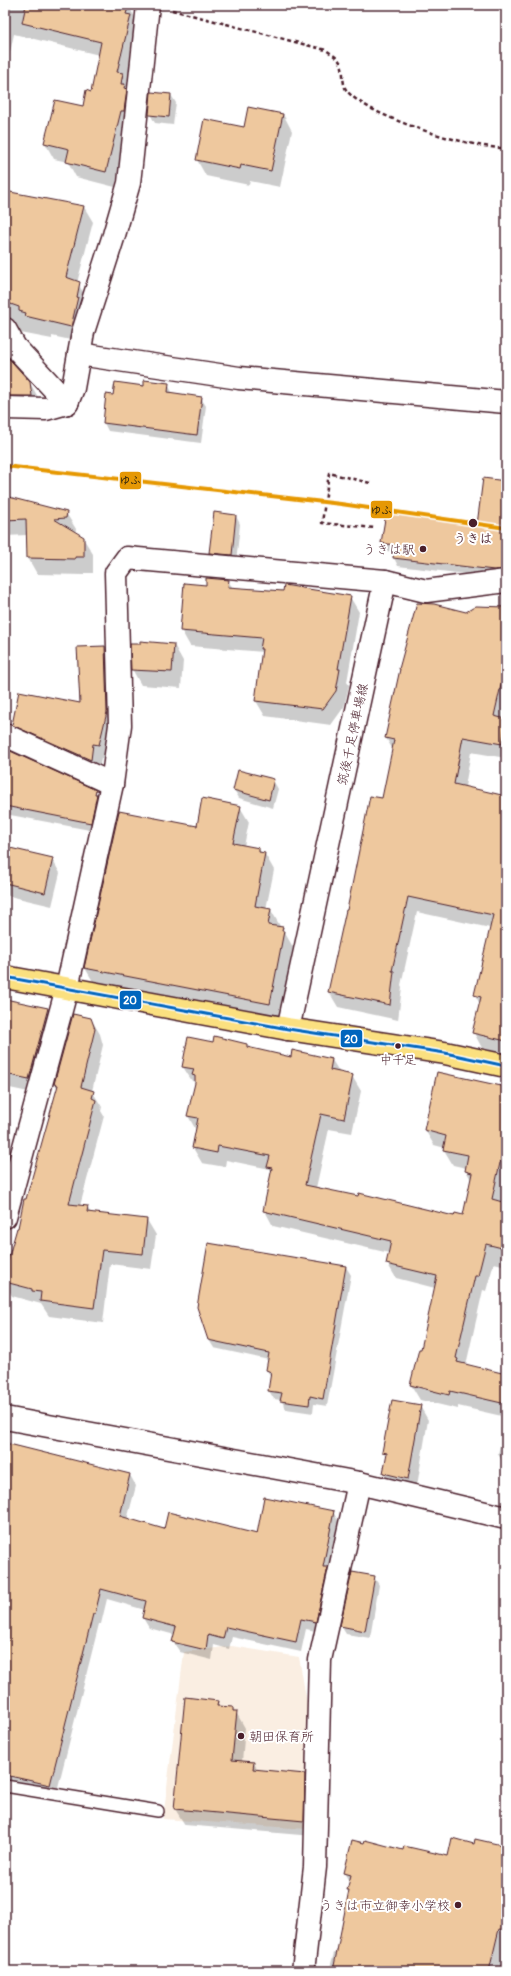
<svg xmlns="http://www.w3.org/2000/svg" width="511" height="1976" viewBox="0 0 511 1976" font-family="Pangolin,'Klee One',sans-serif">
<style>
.built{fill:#faeee2}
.shadow{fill:#0003}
.building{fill:#eec89e;stroke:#4a1f2b}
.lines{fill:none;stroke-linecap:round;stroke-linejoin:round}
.service-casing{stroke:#4a1f2b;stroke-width:14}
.minor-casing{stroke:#4a1f2b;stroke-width:25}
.secondary-casing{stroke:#4a1f2b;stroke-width:25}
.trunk-casing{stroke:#4a1f2b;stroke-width:25}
.path{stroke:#4a1f2b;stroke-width:2.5;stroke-dasharray:4 3;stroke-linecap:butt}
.service{stroke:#fff;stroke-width:11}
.minor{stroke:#fff;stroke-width:22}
.secondary{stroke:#fff;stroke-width:22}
.trunk{stroke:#fbe080;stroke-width:22}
.bus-1-casing{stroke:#fff;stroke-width:6}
.bus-1{stroke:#0065bd;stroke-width:3}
.rail-1-casing{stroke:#fff;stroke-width:7}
.rail-1{stroke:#e69804;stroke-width:4}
.stop-dot{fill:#4a1f2b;stroke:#fff;stroke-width:1.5}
.labels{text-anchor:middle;stroke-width:4;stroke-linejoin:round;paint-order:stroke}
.bus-label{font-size:12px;fill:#4a1f2b;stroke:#fff}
.stop-label{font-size:13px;font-weight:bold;fill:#4a1f2b;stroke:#fff}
.poi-label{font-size:13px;fill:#4a1f2b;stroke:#fff;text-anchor:end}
.street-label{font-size:13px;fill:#4a1f2b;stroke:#fff}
.line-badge{stroke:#fff;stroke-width:1.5}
.badge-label{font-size:11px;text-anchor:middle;font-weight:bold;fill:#fff}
.pale-badge-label{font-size:11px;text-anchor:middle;font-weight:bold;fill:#111}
</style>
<rect width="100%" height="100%" fill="#fff"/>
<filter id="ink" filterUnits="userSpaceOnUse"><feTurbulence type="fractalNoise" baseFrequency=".025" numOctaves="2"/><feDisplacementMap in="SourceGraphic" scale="8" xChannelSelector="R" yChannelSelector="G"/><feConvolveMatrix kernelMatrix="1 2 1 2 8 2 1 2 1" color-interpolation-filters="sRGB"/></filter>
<g filter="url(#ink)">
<polygon class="built" points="232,1646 299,1657 309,1715 307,1829 163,1819 184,1652"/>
<g class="shadow">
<polygon points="5,5 128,5 137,21 139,32 127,83 132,90 130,127 115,187 76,177 68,162 54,159 45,143 84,107 92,93 99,55 14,34 9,57 5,56"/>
<polygon points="171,95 176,103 173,125 155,123 150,114"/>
<polygon points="283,114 292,131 280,187 250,181 249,185 206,176 197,160 245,129"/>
<polygon points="5,192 84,207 93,222 77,283 88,299 80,342 52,336 52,339 5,330"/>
<polygon points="5,356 30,383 39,399 5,406"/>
<polygon points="168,384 173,394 201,398 206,406 201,443 108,431 104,423 113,396 145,387"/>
<polygon points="506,482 506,577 499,578 398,566 394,558 394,552 387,551 382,543 386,514 478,526"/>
<polygon points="5,496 66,513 76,529 75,533 83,538 93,554 93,573 84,573 84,575 37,574 28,558 27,535 5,536"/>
<polygon points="236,516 240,524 236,563 215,561 210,553"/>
<polygon points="228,581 233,588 350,597 359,612 347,682 349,685 344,707 331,725 265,716 256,701 263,652 190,646 181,630 206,586"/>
<polygon points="506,608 506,758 471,752 465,787 506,840 506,1054 482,1048 474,1033 480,1004 475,995 490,928 417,912 401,985 402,987 398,1020 338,1007 329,992 348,911 383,799 393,750 386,738 401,671 400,669 466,613"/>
<polygon points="174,645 183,661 181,688 141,685 132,669"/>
<polygon points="105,647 113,661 107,759 101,758 99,774 22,739 14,724 81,704"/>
<polygon points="5,752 95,791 100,799 95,831 5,814"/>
<polygon points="273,780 278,789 273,808 239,798 234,790"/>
<polygon points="240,807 249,822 244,846 259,849 262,854 265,854 274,870 266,909 271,910 280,926 279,928 282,928 293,947 279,1019 94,983 85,968 197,827"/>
<polygon points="5,847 52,859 60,873 52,906 5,895"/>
<polygon points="5,1000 48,1009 57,1025 38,1094 5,1087"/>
<polygon points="91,1019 100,1034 103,1045 92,1091 102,1107 101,1111 104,1116 80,1206 87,1207 91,1213 147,1220 156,1235 151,1269 110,1264 103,1323 49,1316 41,1304 12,1296 5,1284 5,1274 58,1089 55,1084"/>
<polygon points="213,1043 247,1045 249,1048 292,1058 293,1051 332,1060 340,1073 352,1076 361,1091 352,1133 329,1129 316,1188 454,1218 464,1216 472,1181 466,1171 466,1168 453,1165 444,1150 445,1148 434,1145 425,1130 438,1073 506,1088 506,1266 494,1263 486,1291 483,1290 466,1365 506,1375 506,1417 458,1406 458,1409 420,1400 411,1385 421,1351 435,1288 396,1278 387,1263 389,1253 273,1226 265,1211 272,1173 270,1169 226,1160 225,1167 202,1163 193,1148 196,1130 188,1116 195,1082 192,1081 183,1067"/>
<polygon points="346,1267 351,1275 327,1406 314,1404 313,1413 286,1409 281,1400 274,1399 269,1391 271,1378 267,1370 269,1360 214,1348 209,1340"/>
<polygon points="420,1406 428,1420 416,1492 392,1487 384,1473 387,1457 384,1452"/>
<polygon points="506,1418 506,1463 503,1462 498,1454"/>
<polygon points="5,1439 8,1440 11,1445 130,1475 136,1486 127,1520 165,1530 258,1536 333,1512 339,1522 321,1632 306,1629 301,1652 232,1637 229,1649 214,1645 212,1660 180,1652 173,1642 175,1635 149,1628 143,1618 145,1610 107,1599 101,1624 99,1624 56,1795 5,1786"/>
<polygon points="374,1577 379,1585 370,1638 346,1634 341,1626"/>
<polygon points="186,1699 217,1702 220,1707 232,1708 236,1712 245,1728 242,1762 254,1763 258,1770 304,1775 313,1791 312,1836 185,1825 175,1809"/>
<polygon points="475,1845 506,1847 506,1971 329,1971 334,1953 337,1954 350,1892 348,1889 350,1881 345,1873 404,1851 449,1857"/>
</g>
<g class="building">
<polygon points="26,5 129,5 126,14 131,15 117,72 123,73 121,84 125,84 124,88 127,89 124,111 121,111 106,172 66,162 69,149 44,143 55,100 83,106 86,90 91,92 101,42 22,23"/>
<polygon points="151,92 171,94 169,117 149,115"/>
<polygon points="248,107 283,114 271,171 241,165 240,169 196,160 204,119 244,127"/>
<polygon points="5,191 84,206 66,277 80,282 77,297 78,297 71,327 25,316 26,313 19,311 19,307 5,302"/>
<polygon points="5,354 30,382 32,396 6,396"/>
<polygon points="144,380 169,383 168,392 202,397 197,435 103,423 106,394 113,395 115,382 144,386"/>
<polygon points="483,478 506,481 506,569 494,570 393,558 394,545 381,543 386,513 477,525"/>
<polygon points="5,496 67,512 66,518 54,519 84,537 84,557 75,557 75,559 27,558 26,519 5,520"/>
<polygon points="214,512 236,515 232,555 209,553"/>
<polygon points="206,578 229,580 228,587 283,591 284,585 351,596 338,669 340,669 336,691 323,709 255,701 262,649 260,649 262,638 180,631 184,583 206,585"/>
<polygon points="417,603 434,604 466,612 476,606 506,607 506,663 494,716 506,719 502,744 463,737 454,784 506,796 506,1041 472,1033 481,997 474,995 493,915 408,897 392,971 394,971 390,1005 328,992 346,910 347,910 370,796 382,798 394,740 385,738 400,669 399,669"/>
<polygon points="140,641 174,644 172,672 131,670 130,644 140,644"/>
<polygon points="105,646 107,712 99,745 93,744 91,760 12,725 19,691 80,703 77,647"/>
<polygon points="8,750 96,790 95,794 97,794 91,823 5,806 5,751"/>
<polygon points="238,770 274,779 269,800 233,790"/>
<polygon points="202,798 241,806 233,843 259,848 259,852 265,853 255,906 271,909 268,925 283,927 282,931 284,931 270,1004 84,968 119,811 197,826"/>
<polygon points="10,848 53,858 45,893 5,883 5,869"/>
<polygon points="5,999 48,1008 29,1079 5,1074"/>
<polygon points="73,1014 91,1018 95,1029 81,1087 94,1091 92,1098 96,1100 69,1204 88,1206 87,1212 147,1219 143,1254 102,1250 94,1308 40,1301 41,1292 32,1291 32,1289 5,1282 5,1270 17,1228 18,1228 24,1199 26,1199 58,1085 54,1084"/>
<polygon points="214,1036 247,1044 247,1047 291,1057 292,1050 332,1059 330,1070 353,1075 344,1119 321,1114 305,1185 358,1196 359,1193 454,1216 455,1213 463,1215 472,1173 465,1171 468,1155 443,1150 446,1136 424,1130 437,1072 506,1087 506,1155 502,1154 492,1199 506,1203 506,1249 486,1244 478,1276 475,1276 456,1358 458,1359 457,1362 506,1374 506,1404 450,1391 449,1395 410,1385 419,1349 421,1349 437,1276 386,1264 391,1241 263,1211 272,1168 267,1167 270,1156 218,1146 217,1153 192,1148 198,1118 187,1116 195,1083 195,1076 192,1075 194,1069 182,1067 188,1037 213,1042"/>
<polygon points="208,1243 346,1266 323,1399 310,1396 309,1405 280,1401 282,1393 268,1391 271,1372 266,1370 269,1353 208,1340 197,1307"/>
<polygon points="392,1400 421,1405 408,1479 383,1473 387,1453 382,1452"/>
<polygon points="5,1443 130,1474 120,1516 164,1529 168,1512 257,1534 264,1497 334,1511 323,1567 328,1567 316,1622 301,1619 296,1642 226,1627 223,1639 208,1635 206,1650 172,1642 176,1627 142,1618 146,1601 101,1589 95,1614 93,1614 50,1785 5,1775"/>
<polygon points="352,1572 375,1576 365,1631 340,1626"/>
<polygon points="185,1697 218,1701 217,1706 233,1707 233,1711 237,1711 232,1760 254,1762 253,1769 305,1774 304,1821 174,1809"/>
<polygon points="452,1838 474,1844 475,1839 506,1846 506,1930 499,1929 489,1971 333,1971 349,1890 347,1890 351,1875 344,1873 352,1840 364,1843 365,1840 403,1850 404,1846 448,1856"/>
</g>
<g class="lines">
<g class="service-casing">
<polyline id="service" points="5,1786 158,1811"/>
</g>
<g class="minor-casing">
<g id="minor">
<polyline points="5,329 15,347 67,403"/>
<polyline points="79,354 239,378 506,402"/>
<polyline points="67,403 73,388 83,332 114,235 129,183 148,5"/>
<polyline points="5,408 46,409 67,403"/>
<polyline points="5,735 112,784"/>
<polyline points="5,1217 67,988 112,784 120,725 116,573 127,558 385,581 426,591 506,581"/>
<polyline points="5,1418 359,1483 506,1518"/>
<polyline points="303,1971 315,1867 320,1660 359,1483"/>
</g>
</g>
<g class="secondary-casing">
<polyline id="secondary" points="288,1029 385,581"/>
</g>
<g class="trunk-casing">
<polyline id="trunk" points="5,977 288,1029 445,1053 506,1066"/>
</g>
<g class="path">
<path d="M 172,10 L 326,50 C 330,53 337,57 340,62 C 345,70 341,84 347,91 C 368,117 472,149 506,148"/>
<polyline points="370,483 329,473 322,523 375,528"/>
</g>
<use href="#service" class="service"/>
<use href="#minor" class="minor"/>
<use href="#secondary" class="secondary"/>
<use href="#trunk" class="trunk"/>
<g class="bus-1-casing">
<polyline id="bus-1" points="5,977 288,1029 445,1053 506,1066"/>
</g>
<use href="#bus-1" class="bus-1"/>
<g class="rail-1-casing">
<polyline id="rail-1" points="5,466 341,504 506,528"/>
</g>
<use href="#rail-1" class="rail-1"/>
</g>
</g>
<g class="stop-dot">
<circle cx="473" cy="523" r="5"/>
<circle cx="423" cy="549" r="4"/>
<circle cx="398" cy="1046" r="3.5"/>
<circle cx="241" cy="1736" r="4"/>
<circle cx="458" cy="1905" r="4"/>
</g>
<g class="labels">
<g class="bus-label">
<text x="398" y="1064">中千足</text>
</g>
<g class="stop-label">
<text x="473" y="543">うきは</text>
</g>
<g class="poi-label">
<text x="415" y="554">うきは駅</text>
<text x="249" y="1741" text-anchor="start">朝田保育所</text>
<text x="450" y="1910">うきは市立御幸小学校</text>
</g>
<g class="street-label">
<text transform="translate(352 734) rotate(-78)" y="5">筑後千足停車場線</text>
</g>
</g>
<g class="line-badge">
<rect x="119" y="471" width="23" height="19" rx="4" fill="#e69804"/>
<rect x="370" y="500" width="23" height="19" rx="4" fill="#e69804"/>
<rect x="119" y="990" width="23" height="20" rx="4" fill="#0065bd"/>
<rect x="340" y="1029" width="23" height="19" rx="4" fill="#0065bd"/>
</g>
<g class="badge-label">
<text x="130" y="1004">20</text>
<text x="351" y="1043">20</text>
</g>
<g class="pale-badge-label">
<text x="130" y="484">ゆふ</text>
<text x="381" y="514">ゆふ</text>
</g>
<rect width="511" height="1976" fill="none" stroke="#fff" stroke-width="20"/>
<rect x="10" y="10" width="491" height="1956" fill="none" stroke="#4a1f2b" stroke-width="1.5" filter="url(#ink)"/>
</svg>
